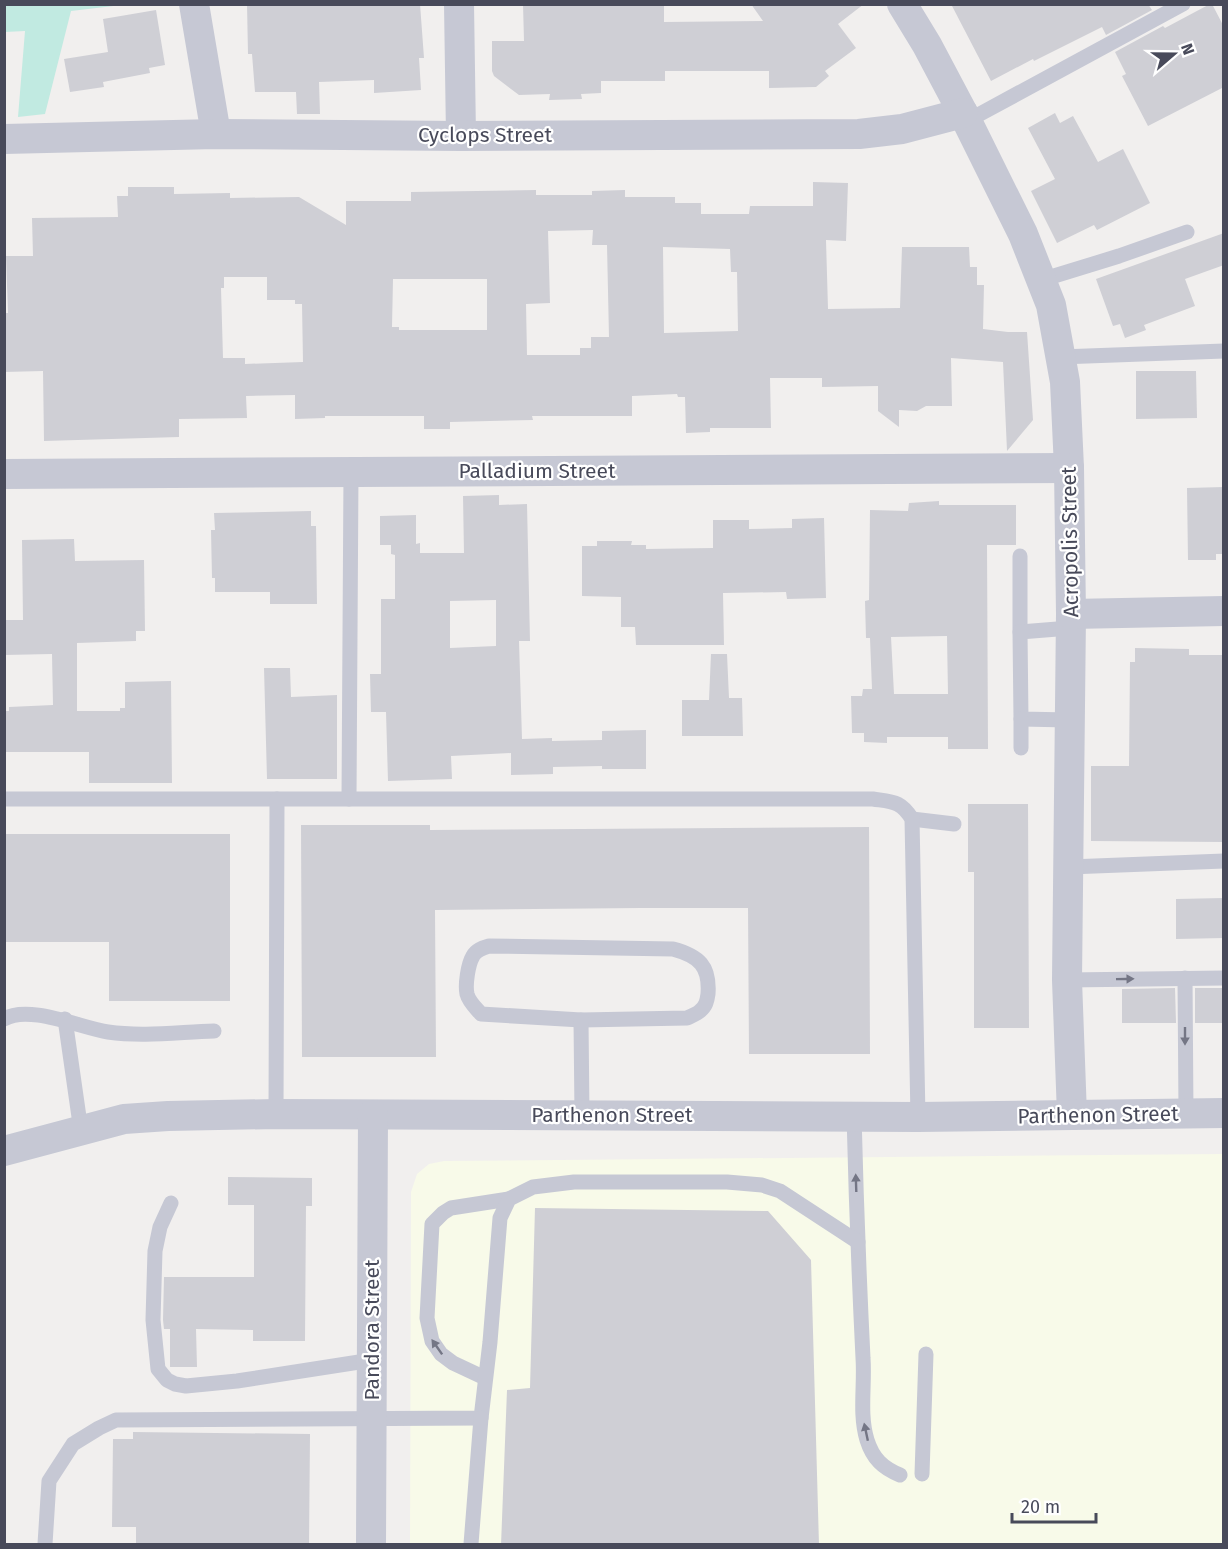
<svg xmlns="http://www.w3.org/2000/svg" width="1228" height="1549" viewBox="0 0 1228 1549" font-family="'Fira Sans',sans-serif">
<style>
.commercial{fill:#f8fae9}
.green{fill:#c1eae1}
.building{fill:#cfcfd5;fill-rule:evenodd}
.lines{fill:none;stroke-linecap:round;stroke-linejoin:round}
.lane{stroke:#c6c8d4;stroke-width:15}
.street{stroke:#c6c8d4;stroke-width:30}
.oneway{fill:#747685}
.labels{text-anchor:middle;stroke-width:4.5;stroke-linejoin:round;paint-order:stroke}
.street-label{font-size:21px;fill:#484a5a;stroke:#fff}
</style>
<rect width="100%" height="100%" fill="#f1efee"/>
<polygon class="commercial" points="1223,1154 1223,1544 410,1544 411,1192 417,1174 429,1164 444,1161"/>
<polygon class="green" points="4,5 5,4 122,5 71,11 45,114 18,117 25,31 5,32"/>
<g class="building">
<polygon points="247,4 420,4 424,58 419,58 421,90 374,93 374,80 319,82 320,114 297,114 296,92 255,92 252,54 248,54"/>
<polygon points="523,4 664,4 664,22 763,21 751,4 864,4 838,24 856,48 825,71 829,76 816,87 769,88 769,71 665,71 665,81 601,81 601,93 581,94 582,99 549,100 550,94 519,95 494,76 492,71 492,41 524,41"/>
<polygon points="951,4 1148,4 1152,10 1106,35 1102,27 1034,61 1033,59 991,81"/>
<polygon points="1210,4 1212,4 1224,27 1224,87 1148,126 1122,76 1126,74 1115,52 1163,26 1165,28"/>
<polygon points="156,10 165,65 149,68 150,73 103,82 104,87 70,92 64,59 108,52 103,19"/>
<polygon points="1055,113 1060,123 1073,116 1098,162 1123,149 1150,203 1097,230 1094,225 1057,243 1031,191 1055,179 1028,128"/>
<path d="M 813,182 L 848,183 L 846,241 L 826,240 L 828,309 L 900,308 L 902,247 L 969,247 L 970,267 L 977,267 L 977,285 L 984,285 L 983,329 L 1008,332 L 1027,332 L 1033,420 L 1007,451 L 1003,362 L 951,358 L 952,406 L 926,406 L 917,411 L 899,410 L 899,427 L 878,411 L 878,386 L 822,387 L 822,378 L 770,378 L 771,428 L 710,428 L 710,432 L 686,433 L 685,397 L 678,397 L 677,394 L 632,396 L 632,416 L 532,416 L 533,420 L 450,422 L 450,429 L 424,429 L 424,416 L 325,416 L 325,418 L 295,419 L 295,395 L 246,396 L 247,418 L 179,419 L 179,437 L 44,441 L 43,371 L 4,372 L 4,313 L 8,313 L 6,256 L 33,256 L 32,218 L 118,217 L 117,196 L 128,196 L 128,187 L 174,187 L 174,194 L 230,193 L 230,198 L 299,197 L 346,225 L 346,201 L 411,201 L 411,192 L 536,190 L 536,195 L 592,195 L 592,191 L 625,190 L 625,197 L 675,197 L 675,203 L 701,203 L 701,214 L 749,214 L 750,206 L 813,206 ZM 593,230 L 592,245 L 607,245 L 609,337 L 591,337 L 591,348 L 580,348 L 580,355 L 527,355 L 526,304 L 550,303 L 548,231 ZM 663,247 L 730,249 L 731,272 L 737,272 L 738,331 L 664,333 ZM 224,277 L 267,277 L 267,300 L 295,300 L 295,304 L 302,304 L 303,362 L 245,364 L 245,358 L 223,358 L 221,288 L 224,288 ZM 393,279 L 487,279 L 487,330 L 399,330 L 399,327 L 392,327 Z"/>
<polygon points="1224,233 1224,265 1185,279 1195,306 1144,325 1146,330 1125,338 1120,324 1113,326 1096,279"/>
<polygon points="1136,371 1196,371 1197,418 1136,419"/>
<polygon points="1224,487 1224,554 1216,554 1216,560 1188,560 1187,488"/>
<path d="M 499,495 L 499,505 L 527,504 L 530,641 L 519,641 L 522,739 L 552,738 L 552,741 L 602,740 L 602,731 L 646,730 L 646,769 L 602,769 L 602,766 L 553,767 L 553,774 L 511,775 L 511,753 L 451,756 L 452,779 L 388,781 L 386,712 L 371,712 L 370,674 L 381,674 L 381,599 L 395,599 L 395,555 L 391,554 L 391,545 L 380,545 L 380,516 L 416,515 L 416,544 L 420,543 L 420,553 L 464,553 L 463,496 ZM 496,600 L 496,646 L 450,648 L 450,601 Z"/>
<path d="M 939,501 L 939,505 L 1016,505 L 1016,545 L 987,545 L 988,749 L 948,749 L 948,737 L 887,737 L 887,743 L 864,742 L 864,733 L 852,733 L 851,696 L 862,696 L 863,689 L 872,689 L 870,638 L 866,638 L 865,601 L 869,600 L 870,510 L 908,511 L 909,503 ZM 947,636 L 948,694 L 894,694 L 891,637 Z"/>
<polygon points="311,511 311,526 316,526 317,604 270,604 270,592 215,592 215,578 212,578 211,530 215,530 214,513"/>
<polygon points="824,518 826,598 787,599 786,592 723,593 724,645 636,645 635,627 621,627 621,597 582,596 582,546 597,546 597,541 632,541 631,545 646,545 646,549 713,548 713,520 749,520 749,529 792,528 792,519"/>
<polygon points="74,539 75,561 144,560 145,631 136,631 136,641 77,643 77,711 120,711 120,708 125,708 125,682 171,681 172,783 89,783 89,752 4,752 4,711 9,711 9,707 53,705 52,654 4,655 4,620 23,620 22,540"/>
<polygon points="1135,648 1189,649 1189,655 1224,655 1224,842 1091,841 1091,766 1129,766 1130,662 1135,662"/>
<polygon points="711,654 727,654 729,698 742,698 743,736 682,736 682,700 709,700"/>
<polygon points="264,668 290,668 291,697 337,695 337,779 267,779"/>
<polygon points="968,804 1028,804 1029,1028 974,1028 974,872 968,872"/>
<polygon points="301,825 430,825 430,830 869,827 870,1054 749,1054 748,908 640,908 435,910 436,1057 302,1057"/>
<polygon points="4,834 230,834 230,1001 109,1001 109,942 4,942"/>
<polygon points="1224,898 1224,938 1176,939 1176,899"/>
<polygon points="1175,988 1176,1023 1122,1023 1122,989"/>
<rect x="1195" y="988" width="29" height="35"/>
<polygon points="228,1177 312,1178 312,1206 306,1206 305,1341 253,1341 253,1330 196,1329 197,1367 170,1367 170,1329 164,1329 163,1320 164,1277 254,1277 254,1205 228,1205"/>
<polygon points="535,1208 768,1211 811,1260 819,1545 501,1545 507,1390 530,1388"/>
<polygon points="133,1432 310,1434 309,1545 136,1545 136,1527 112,1527 113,1439 133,1439"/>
</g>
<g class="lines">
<g class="lane">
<polyline points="967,121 1183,4"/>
<polyline points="1041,280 1119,256 1187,232"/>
<polyline points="1060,357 1224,351"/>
<polyline points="1020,632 1020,556"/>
<polyline points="1069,720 1021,719 1020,632 1070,628"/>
<polyline points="1021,748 1021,719"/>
<polyline points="4,799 277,799"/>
<polyline points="349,799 351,472"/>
<polyline points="912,819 954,824"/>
<polyline points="1069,867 1224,861"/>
<path d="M 489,946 L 673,949 C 699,956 710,966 708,994 C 707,1001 706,1006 700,1011 C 697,1014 691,1016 687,1018 L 581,1020 L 481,1014 C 476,1008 469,1002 467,994 C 465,985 468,964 473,956 C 476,950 482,948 489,946 Z"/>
<polyline points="1185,978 1186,1113"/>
<polyline points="1067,980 1224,978"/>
<path d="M 4,1019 C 29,1004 81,1028 108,1032 C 143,1037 179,1032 214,1031"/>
<polyline points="65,1019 81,1131"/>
<polyline points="581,1020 582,1115"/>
<path d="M 276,1114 L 277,799 L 873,799 C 893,802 901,801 912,819 L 918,1117"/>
<path d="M 854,1115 C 856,1196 859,1277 863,1358 C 865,1385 859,1414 867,1440 C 873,1459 883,1468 900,1475"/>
<polyline points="171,1203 160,1227 155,1251 153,1320 158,1369 167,1380 175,1384 186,1386 237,1381 372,1360"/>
<polyline points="485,1378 453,1363 441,1354 432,1341 427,1318 432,1224 443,1213 451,1208 509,1199"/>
<polyline points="922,1474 926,1354"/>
<polyline points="45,1544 49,1481 73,1444 99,1428 116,1420 481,1418 490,1342 500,1218 509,1199 533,1187 574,1182 727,1182 762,1185 780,1191 858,1242"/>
<polyline points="471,1544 481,1418"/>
</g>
<g class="street">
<polyline points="194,4 216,134"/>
<polyline points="459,4 461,136"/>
<polyline points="902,4 927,45 963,113 1023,234 1051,305 1065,382 1069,468 1071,614 1067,980 1072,1115"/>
<polyline points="4,139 216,134 461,136 859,134 902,129 963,113"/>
<polyline points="4,474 1069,468"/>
<polyline points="1071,614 1224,611"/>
<polyline points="4,1151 124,1119 168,1116 276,1114 918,1117 1224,1113"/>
<polyline points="371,1544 373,1115"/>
</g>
</g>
<defs><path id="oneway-solid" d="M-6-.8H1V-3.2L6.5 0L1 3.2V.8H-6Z" transform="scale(1.5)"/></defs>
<g class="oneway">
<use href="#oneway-solid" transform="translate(1125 979) rotate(-1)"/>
<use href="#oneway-solid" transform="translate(1185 1036) rotate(90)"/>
<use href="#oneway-solid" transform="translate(856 1183) rotate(-92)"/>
<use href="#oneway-solid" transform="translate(437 1347) rotate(-125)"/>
<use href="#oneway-solid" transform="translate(866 1432) rotate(-102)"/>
</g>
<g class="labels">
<g class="street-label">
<text x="485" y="142">Cyclops Street</text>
<text x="537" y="478">Palladium Street</text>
<text transform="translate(1070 542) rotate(-91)" y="7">Acropolis Street</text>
<text x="612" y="1122">Parthenon Street</text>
<text transform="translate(1098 1115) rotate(-1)" y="7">Parthenon Street</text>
<text transform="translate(372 1330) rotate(-90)" y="7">Pandora Street</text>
</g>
</g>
<rect width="1228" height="1549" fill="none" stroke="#484a5a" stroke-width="12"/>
<g transform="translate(1174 54) rotate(70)" stroke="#ffffff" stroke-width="4.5" paint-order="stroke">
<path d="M0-4.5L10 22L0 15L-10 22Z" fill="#484a5a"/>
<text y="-9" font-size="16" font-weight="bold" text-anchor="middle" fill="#484a5a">N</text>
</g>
<path d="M1012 1513v9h84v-9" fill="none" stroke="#484a5a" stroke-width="3"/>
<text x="1021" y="1513" font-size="18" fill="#484a5a" stroke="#ffffff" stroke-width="4.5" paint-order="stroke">20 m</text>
</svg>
